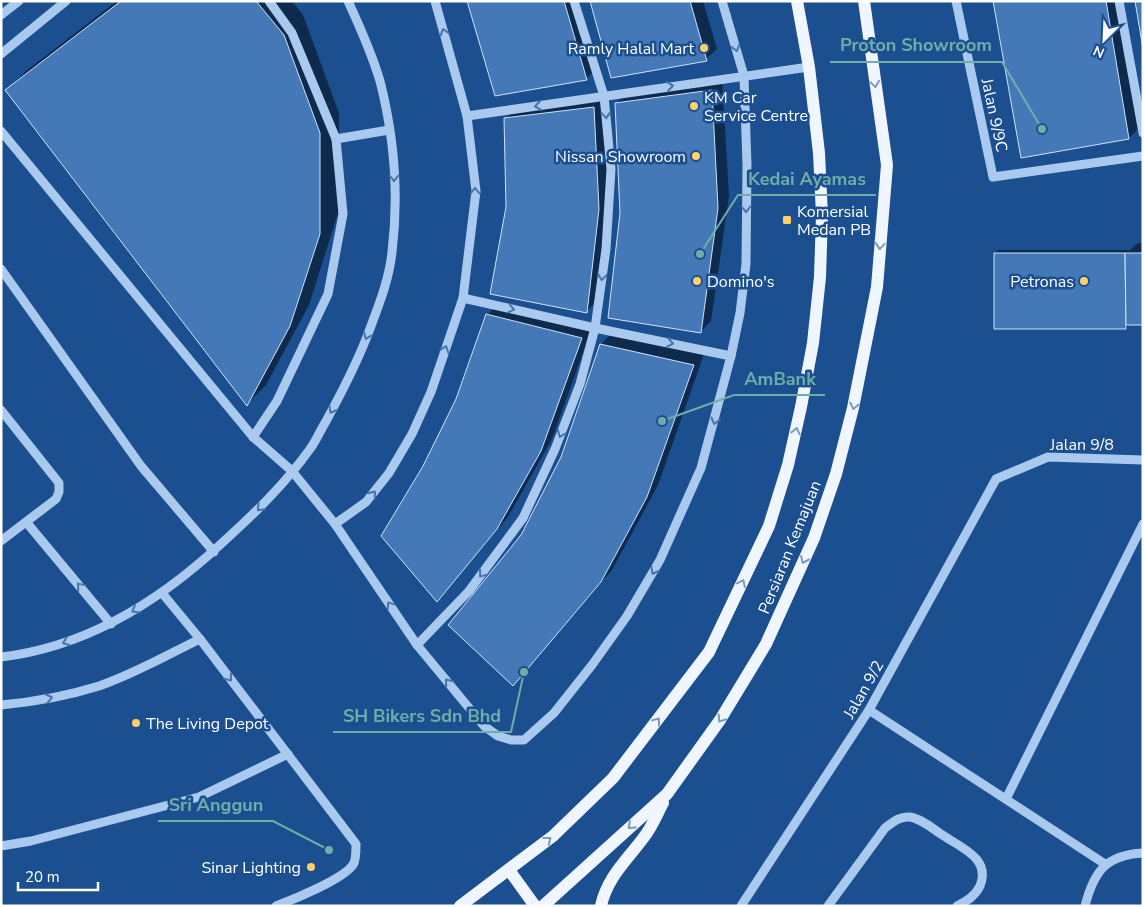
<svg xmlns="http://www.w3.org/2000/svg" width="1144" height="907" viewBox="0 0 1144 907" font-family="'Nunito Sans',sans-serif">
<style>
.shadow{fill:#0007}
.building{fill:#4478b7;stroke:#cfe3fa}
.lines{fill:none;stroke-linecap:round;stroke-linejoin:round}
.minor{stroke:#a9c9ee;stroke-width:9}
.major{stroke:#f0f6ff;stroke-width:12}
.oneway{stroke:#4674ac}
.oneway2{stroke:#7b9ac1}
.poi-dot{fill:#ffd166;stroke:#1b4f8f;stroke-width:2}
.labels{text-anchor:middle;stroke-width:5;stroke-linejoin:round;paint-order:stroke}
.poi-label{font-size:16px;fill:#fff;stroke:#1b4f8f;text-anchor:end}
.street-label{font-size:16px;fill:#fff;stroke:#1b4f8f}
.leader{fill:none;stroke:#6fada8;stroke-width:2}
.callout-dot{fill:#6fada8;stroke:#1b4f8f;stroke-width:2}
.callout-label{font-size:18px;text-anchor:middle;font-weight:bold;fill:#6fada8;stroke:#1b4f8f;stroke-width:5;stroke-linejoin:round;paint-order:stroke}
</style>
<rect width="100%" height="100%" fill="#1b4f8f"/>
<g class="shadow">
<polygon points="117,1 292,1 303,15 339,113 338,213 309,305 266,385 247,404 7,90 26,71"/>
<polygon points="468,1 577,1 597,68 586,79"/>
<polygon points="591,1 703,1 717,49 706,59"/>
<polygon points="994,1 1118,1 1140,127 1129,138 1022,156"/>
<polygon points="722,79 729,196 711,321 700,332 621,213 616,104 627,93"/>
<polygon points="604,97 610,197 597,301 586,312 506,119 516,108"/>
<polygon points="1138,243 1143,243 1143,324 1130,324 1126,328 995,253 998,250 1130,250"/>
<polygon points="498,304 592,327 552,439 508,517 437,600 424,467 457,400 487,315"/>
<polygon points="612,333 704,354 658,485 612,570 513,685 562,458 601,344"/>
</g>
<g class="building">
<polygon points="121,1 256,1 284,35 320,133 320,234 290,326 247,406 5,90"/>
<polygon points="467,1 564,1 587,80 495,96"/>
<polygon points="590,1 690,1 707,61 611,78"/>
<polygon points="993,1 1106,1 1129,139 1021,158"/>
<polygon points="1135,1 1143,1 1143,49"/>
<polygon points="712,90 718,208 701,333 608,318 620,213 615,103"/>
<polygon points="594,107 599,209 587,313 490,294 506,207 504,118"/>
<polygon points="994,253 1125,253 1126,329 994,329"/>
<polygon points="1125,253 1143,253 1143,325 1126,325"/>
<polygon points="486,314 582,338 541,451 497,529 437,602 381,536 423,466 456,399"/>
<polygon points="600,344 694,365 647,497 601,582 513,686 448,625 521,535 561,457"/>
</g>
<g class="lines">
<g class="minor">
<polyline points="956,1 993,177 1143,156"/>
<polyline points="1119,1 1143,133"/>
<polyline points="1,15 19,1"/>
<polyline points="1,54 66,1"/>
<polyline points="467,116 809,67"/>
<polyline points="1,131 253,437 292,471 335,524 417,645 484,726 498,736 511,740 524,740 554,713 592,665 627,616 660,560 701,468 731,356 740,313 746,264 747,165 744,76 722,1"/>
<polyline points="336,139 389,130"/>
<polyline points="1,269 141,466 214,552"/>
<polyline points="463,298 595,328 731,356"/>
<polyline points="1,410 59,483 59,492 56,499 1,541"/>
<polyline points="253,437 277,401 328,294 343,214 336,139 292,33 269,1"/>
<polyline points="27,523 111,624"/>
<polyline points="335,524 366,502 389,473 412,434 431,392 463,298 476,191 467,116 435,1"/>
<path d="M 162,593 L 200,639 L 356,844 C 356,850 356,858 354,863 C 347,878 292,900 276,906"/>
<polyline points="417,645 469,591 523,518 555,449 580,384 595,328 606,249 611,169 604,96 574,1"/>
<path d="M 1,657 C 87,647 160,601 222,543 C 254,514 285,484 310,449 C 316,441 320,431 325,423 C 341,394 356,365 368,334 C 378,307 389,281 392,252 C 399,195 394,136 380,81 C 372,54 360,27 348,1"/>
<path d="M 1,705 C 34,702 67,696 99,686 C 134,674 167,655 200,639"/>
<polyline points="869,710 1105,864"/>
<polyline points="1006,799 1143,524"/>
<polyline points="1,846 31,841 199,797 288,754"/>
<polyline points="741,906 869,710 996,479 1048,457 1143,460"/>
<path d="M 828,906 L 885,828 C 893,822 900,816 910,817 C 922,819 933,829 944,836 C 962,848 991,859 980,886 C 975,896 967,901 957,906"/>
<path d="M 1085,906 C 1094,871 1106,855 1143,853"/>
</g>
<g class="major">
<polyline points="509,870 535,906"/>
<polyline points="460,906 553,836 613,778 709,652 769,526 788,465 801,407 813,343 820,277 822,215 819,153 809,67 797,1"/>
<polyline points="543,906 667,794 720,720 766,644 814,538 836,474 853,408 877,287 887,165 864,1"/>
<path d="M 601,906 C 607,877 628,859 644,837 C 652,827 657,814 663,803"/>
</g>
</g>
<defs><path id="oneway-chevron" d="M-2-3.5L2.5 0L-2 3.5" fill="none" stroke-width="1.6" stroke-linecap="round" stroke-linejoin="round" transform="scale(1.25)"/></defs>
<g class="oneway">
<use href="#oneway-chevron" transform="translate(444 32) rotate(-106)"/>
<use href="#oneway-chevron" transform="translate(736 48) rotate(73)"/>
<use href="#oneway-chevron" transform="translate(670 86) rotate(-8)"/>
<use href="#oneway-chevron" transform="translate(538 106) rotate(172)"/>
<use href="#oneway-chevron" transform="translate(606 115) rotate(85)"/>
<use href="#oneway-chevron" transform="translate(394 178) rotate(90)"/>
<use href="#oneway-chevron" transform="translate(475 191) rotate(-90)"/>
<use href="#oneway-chevron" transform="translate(746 209) rotate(90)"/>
<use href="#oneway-chevron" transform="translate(602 277) rotate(98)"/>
<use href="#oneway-chevron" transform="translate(511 309) rotate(13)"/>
<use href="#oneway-chevron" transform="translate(367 336) rotate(111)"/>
<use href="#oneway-chevron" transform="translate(670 343) rotate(11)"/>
<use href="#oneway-chevron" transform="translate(445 349) rotate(-71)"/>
<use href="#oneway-chevron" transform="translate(332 410) rotate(120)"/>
<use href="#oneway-chevron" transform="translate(715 421) rotate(104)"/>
<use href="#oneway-chevron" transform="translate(561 434) rotate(111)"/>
<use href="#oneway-chevron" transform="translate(373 494) rotate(-51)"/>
<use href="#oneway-chevron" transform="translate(260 508) rotate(133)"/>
<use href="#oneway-chevron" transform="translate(654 571) rotate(120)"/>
<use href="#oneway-chevron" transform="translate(482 574) rotate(127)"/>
<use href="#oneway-chevron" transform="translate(80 586) rotate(-130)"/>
<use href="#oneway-chevron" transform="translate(390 605) rotate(-124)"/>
<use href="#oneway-chevron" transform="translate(135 610) rotate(149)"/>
<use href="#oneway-chevron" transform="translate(66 642) rotate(159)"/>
<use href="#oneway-chevron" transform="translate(229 678) rotate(53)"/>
<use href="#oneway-chevron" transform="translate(448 682) rotate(-129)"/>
<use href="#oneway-chevron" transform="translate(49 698) rotate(-12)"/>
</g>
<g class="oneway2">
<use href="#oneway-chevron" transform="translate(875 84) rotate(82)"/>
<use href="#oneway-chevron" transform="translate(880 246) rotate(95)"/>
<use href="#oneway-chevron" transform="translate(854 406) rotate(102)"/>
<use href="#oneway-chevron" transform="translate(796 431) rotate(-77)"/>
<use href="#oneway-chevron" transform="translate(804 560) rotate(114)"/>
<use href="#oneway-chevron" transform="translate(742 583) rotate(-65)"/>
<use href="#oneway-chevron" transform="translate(721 719) rotate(123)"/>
<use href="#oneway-chevron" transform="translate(657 721) rotate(-53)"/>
<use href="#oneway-chevron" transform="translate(631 826) rotate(138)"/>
<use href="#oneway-chevron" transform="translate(548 840) rotate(-38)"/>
</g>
<g class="poi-dot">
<circle cx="704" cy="48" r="5"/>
<circle cx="694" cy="106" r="5"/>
<circle cx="696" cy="156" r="5"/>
<rect x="782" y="215" width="10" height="10" rx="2.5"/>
<circle cx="697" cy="281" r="5"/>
<circle cx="1084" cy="281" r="5"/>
<circle cx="136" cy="723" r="5"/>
<circle cx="311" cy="867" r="5"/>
</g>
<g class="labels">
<g class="poi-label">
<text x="694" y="54">Ramly Halal Mart</text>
<text x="704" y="103" text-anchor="start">KM Car<tspan x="704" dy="18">Service Centre</tspan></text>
<text x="686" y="162">Nissan Showroom</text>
<text x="797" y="217" text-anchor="start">Komersial<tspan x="797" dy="18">Medan PB</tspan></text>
<text x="707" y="287" text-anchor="start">Domino's</text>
<text x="1074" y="287">Petronas</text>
<text x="146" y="729" text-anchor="start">The Living Depot</text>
<text x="301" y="873">Sinar Lighting</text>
</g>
<g class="street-label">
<text transform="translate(995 115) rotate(78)" y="6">Jalan 9/9C</text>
<text x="1082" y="450">Jalan 9/8</text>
<text transform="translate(789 547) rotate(-68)" y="6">Persiaran Kemajuan</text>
<text transform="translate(863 689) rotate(-60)" y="6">Jalan 9/2</text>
</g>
</g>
<path class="leader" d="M1042 129L1002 62H830M700 254L738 195H876M662 421L734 395H825M524 672L511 732H333M329 850L273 821H158"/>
<g class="callout-dot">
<circle cx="1042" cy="129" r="5"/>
<circle cx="700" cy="254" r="5"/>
<circle cx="662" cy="421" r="5"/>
<circle cx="524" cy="672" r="5"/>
<circle cx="329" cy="850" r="5"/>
</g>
<g class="callout-label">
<text x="916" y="51">Proton Showroom</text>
<text x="807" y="185">Kedai Ayamas</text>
<text x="780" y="385">AmBank</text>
<text x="422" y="722">SH Bikers Sdn Bhd</text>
<text x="216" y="811">Sri Anggun</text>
</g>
<rect width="1144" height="907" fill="none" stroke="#ffffff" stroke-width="5"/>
<g transform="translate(1104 40) rotate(204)" stroke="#1b4f8f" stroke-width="4" paint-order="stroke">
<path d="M0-4L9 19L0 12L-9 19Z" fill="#ffffff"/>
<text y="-8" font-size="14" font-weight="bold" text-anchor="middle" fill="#ffffff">N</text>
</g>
<path d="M18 882v8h80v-8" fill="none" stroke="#ffffff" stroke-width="2.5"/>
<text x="25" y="882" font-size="15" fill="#ffffff" stroke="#1b4f8f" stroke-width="4" paint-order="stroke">20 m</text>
</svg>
